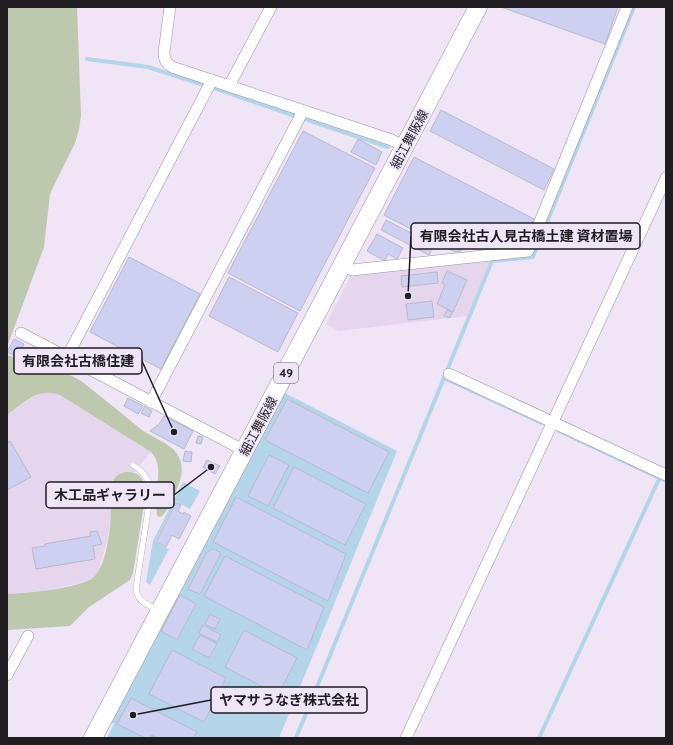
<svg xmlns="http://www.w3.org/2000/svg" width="673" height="745" viewBox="0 0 673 745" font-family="Cabin,'Noto Sans JP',sans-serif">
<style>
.built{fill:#e5d6ee}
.green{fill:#bdc8ae}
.water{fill:#b4d4e9}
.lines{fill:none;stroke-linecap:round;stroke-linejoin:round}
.stream{stroke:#b4d4e9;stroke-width:4}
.building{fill:#ced0f1;stroke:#b8b9ca}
.lane-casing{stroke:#9b92a1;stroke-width:6}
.street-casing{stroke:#9b92a1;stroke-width:12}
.primary-casing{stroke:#9b92a1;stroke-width:19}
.lane{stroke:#fff;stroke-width:5.5}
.street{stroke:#fff;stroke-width:11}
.primary{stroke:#fff;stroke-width:18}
.labels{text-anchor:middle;stroke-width:4;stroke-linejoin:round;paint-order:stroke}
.shield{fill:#efe5f6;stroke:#5d5862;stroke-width:1}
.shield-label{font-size:12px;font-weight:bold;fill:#1f1c22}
.street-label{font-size:13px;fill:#1f1c22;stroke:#efe5f6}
.leader{fill:none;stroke:#1f1c22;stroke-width:1.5}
.callout-dot{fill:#1f1c22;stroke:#efe5f6;stroke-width:1.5}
.callout{fill:#efe5f6;stroke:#1f1c22;stroke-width:1.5}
.callout-label{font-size:14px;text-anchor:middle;font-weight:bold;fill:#1f1c22}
</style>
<rect width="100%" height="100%" fill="#efe5f6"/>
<g class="built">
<polygon points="490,261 467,316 339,331 326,324 351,276"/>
<polygon points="42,392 51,392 60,395 151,452 134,472 125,472 115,478 111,486 111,509 108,539 98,572 92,578 76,584 48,590 7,594 7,415 34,395"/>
</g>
<g class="green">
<polygon points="7,7 77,7 81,116 79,129 75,143 54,185 50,194 44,247 7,347"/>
<path d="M 7,355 L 72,376 L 81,381 C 102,397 122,414 142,430 C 152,437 164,441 173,449 C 189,465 180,484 171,501 C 169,506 166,512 162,516 L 159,517 L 157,515 C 156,508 156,500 156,492 C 158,478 162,464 151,452 L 60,395 C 37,387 25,402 7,415 Z"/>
<path d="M 125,472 C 140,472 143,477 146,492 L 133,573 L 130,580 L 89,607 L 70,626 L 7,630 L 7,594 C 28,593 73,589 91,579 C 107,570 111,525 111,508 C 111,499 109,486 115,478 C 117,475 122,473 125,472 Z"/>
</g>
<g class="water">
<polygon points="285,393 397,451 279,738 107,738 114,724 111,722"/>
<polygon points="183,482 200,491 190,509 176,502 155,542 169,549 150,585 146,582 153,541"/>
</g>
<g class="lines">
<g class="stream">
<polyline points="87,59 148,67 204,85"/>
<polyline points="214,88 295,116"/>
<polyline points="305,119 388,147"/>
<polyline points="444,378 542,423"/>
<polyline points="559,431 666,481"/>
<polyline points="296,738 492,261 533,257 634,7"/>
<polyline points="539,738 660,477"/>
</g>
</g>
<g class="building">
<polygon points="501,7 618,7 605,44"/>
<polygon points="441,110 554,169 544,190 430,131"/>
<polygon points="303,131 375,168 300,311 228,273"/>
<polygon points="358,139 382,152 376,165 351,152"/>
<polygon points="414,157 534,219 521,245 510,246 476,228 473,235 470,234 461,251 455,252 384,215"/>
<polygon points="386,220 434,245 429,255 381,230"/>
<polygon points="377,234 403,248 397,259 388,254 385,261 367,251"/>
<polygon points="129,257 200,294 161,369 90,332"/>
<polygon points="447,271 467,280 453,312 437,304 445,285 442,283"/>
<polygon points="437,272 438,283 402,287 401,276"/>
<polygon points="229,277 298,313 278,352 209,316"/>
<polygon points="432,301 434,317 408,320 406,304"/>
<polygon points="447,310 452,312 450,318 444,316"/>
<polygon points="14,339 24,344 17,357 7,352"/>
<polygon points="128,398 143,406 138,414 124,406"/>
<polygon points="287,399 389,452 368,493 265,440"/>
<polygon points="145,406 152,411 149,417 141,413"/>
<polygon points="164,416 193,431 184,449 150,431 159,424"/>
<polygon points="198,436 203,437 201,444 196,443"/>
<polygon points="10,441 31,477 7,490 7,443"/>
<polygon points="185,451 192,452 191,462 183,461"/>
<polygon points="269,455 289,465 268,506 248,496"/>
<polygon points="207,460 220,466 215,474 203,467"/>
<polygon points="294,467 366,504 345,545 273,508"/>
<polygon points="236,497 346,554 328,601 213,542"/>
<polygon points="176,503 181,505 178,511 183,514 184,512 191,516 179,539 172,535 166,547 156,542"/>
<polygon points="97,531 102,544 93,546 95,559 36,569 32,548 45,546 45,544 91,536 90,532"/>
<polygon points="214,549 221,553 200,594 188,589 207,552"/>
<polygon points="225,556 324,607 307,650 204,596"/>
<polygon points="180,595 196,604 177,640 161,631"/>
<polygon points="210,614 220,619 215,629 205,624"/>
<polygon points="203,625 221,635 217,642 199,633"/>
<polygon points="244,630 297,658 278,695 225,667"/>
<polygon points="200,635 217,644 209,658 192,649"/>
<polygon points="172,650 226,678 204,722 149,694"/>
<polygon points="131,698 197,732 193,738 157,738 151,735 150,738 145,738 117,724"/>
</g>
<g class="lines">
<g class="lane-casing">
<path id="lane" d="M 133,465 C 144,472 149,479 151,491 L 136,588 C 137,602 147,604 158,610"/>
</g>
<g class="street-casing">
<g id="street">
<path d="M 170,7 L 164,52 C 164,60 166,63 172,67 L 392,140 L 405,147"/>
<polyline points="229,86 271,7"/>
<polyline points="343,265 352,270 528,251 627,7"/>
<polyline points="21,333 245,451"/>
<polyline points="67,357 212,80"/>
<polyline points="449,374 666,475"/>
<polyline points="151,402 303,111"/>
<polyline points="7,675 28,636"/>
<polyline points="406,738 666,178"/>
</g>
</g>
<g class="primary-casing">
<polyline id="primary" points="93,738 478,7"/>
</g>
<use href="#lane" class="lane"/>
<use href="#street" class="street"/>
<use href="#primary" class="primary"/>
</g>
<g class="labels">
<rect class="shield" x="274" y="363" width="24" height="20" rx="3"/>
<g class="shield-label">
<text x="286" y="377">49</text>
</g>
<g class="street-label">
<text transform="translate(409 139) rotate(-62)" y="5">細江舞阪線</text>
<text transform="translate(258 426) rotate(-62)" y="5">細江舞阪線</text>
</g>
</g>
<path class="leader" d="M408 296L411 236M174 432L142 361M211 467L174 495M133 715L211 700"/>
<g class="callout-dot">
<circle cx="408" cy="296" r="4"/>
<circle cx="174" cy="432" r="4"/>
<circle cx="211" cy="467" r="4"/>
<circle cx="133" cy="715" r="4"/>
</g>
<g class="callout">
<rect x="411" y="223" width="229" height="26" rx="4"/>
<rect x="14" y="348" width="128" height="26" rx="4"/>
<rect x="46" y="482" width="128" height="26" rx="4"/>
<rect x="211" y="687" width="156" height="26" rx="4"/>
</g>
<g class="callout-label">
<text x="526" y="241">有限会社古人見古橋土建 資材置場</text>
<text x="78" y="366">有限会社古橋住建</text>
<text x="110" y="500">木工品ギャラリー</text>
<text x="289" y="705">ヤマサうなぎ株式会社</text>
</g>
<rect width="673" height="745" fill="none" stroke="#1f1c22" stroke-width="16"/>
</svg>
